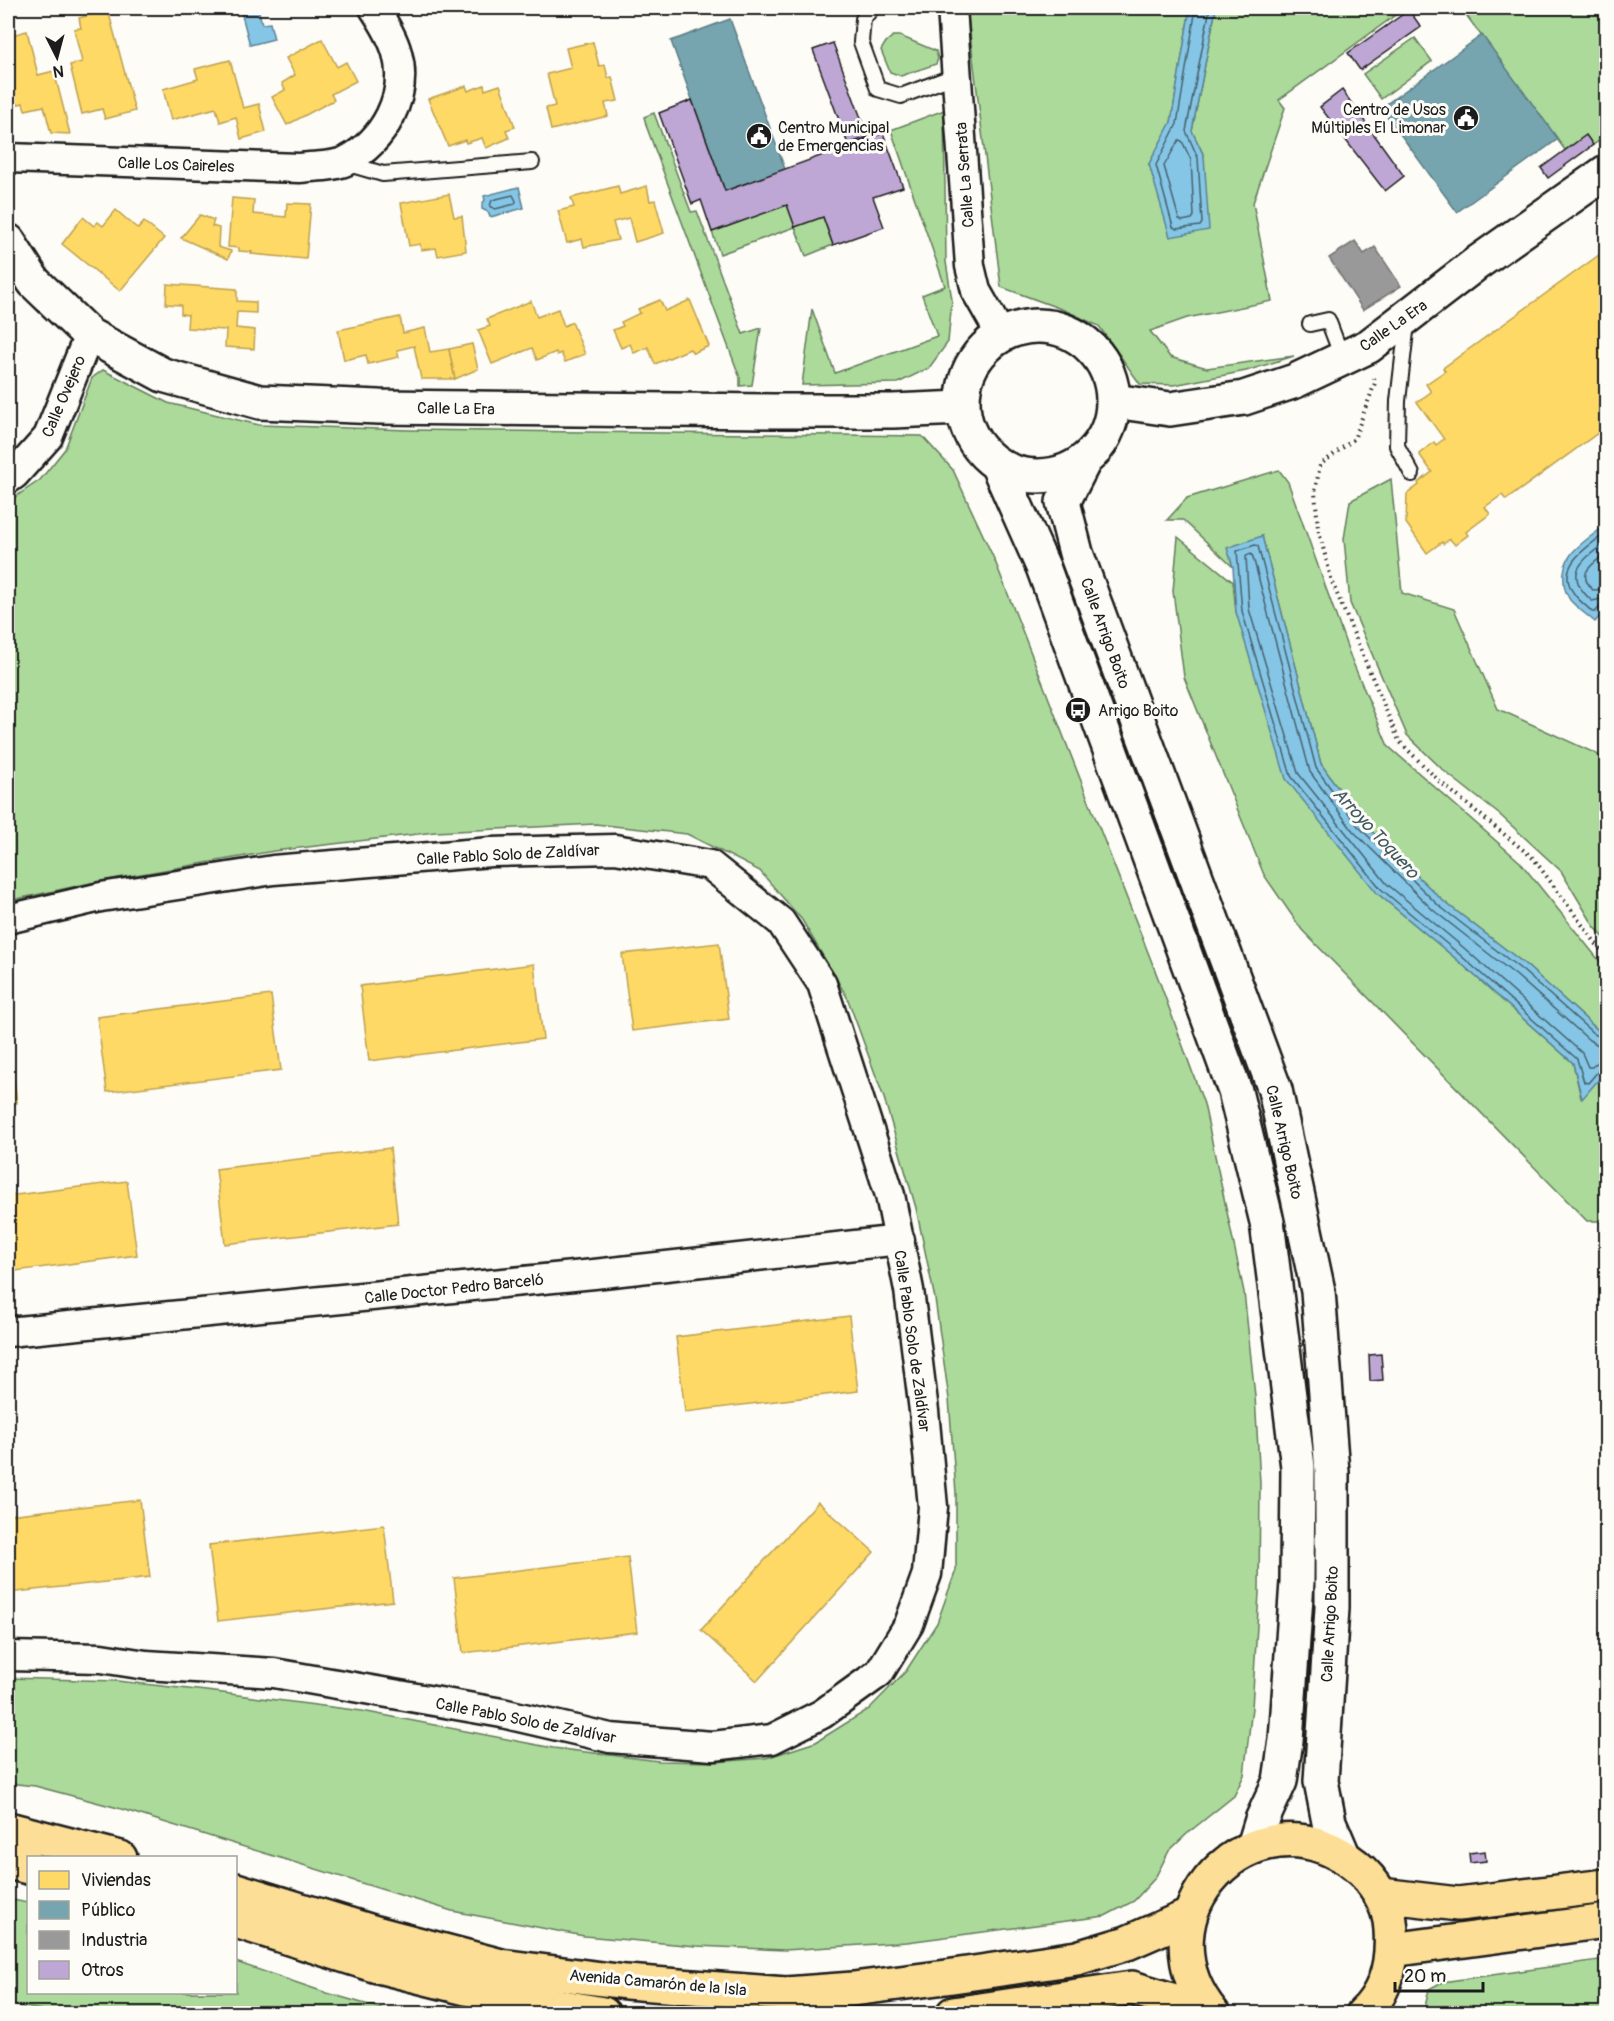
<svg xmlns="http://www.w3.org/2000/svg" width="1614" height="2021" viewBox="0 0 1614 2021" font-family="Pangolin,sans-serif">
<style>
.green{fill:#abda9a;stroke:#647b5b;stroke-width:1.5}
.water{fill:#85c6e6;stroke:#5b8295;stroke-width:1.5}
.homes{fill:#ffd966;stroke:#bba050;stroke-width:1.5}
.public{fill:#76a5af;stroke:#5b7c83;stroke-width:1.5}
.industry{fill:#999;stroke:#747474;stroke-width:1.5}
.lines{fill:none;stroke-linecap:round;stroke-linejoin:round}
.shore{stroke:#46606d;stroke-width:1.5}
.building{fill:#bfa7d5;stroke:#1c1c1c;stroke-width:1.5}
.service-casing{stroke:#1c1c1c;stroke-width:18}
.minor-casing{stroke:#1c1c1c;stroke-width:33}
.secondary-casing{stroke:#1c1c1c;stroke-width:38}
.primary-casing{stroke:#1c1c1c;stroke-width:38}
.path{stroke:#1c1c1c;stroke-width:4;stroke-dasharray:1.5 4.5;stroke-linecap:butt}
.service{stroke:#fdfcf7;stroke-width:14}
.minor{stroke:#fdfcf7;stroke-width:28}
.secondary{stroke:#fdfcf7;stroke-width:33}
.primary{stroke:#fdde96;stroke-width:33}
.labels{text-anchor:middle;stroke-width:6;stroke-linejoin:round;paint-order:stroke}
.poi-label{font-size:16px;fill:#1c1c1c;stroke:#fdfcf7;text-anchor:start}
.street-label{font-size:16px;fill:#1c1c1c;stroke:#fdfcf7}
.water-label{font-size:18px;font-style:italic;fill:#415863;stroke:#fdfcf7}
</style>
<rect width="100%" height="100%" fill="#fdfcf7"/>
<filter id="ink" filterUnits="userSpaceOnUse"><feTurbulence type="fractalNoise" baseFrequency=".0167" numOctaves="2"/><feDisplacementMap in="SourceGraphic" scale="12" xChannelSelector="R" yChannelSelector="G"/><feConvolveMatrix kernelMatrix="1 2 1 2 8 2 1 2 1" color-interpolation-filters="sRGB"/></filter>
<g filter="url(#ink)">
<g class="green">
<polygon points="971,8 1190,8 1171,123 1149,164 1204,156 1192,131 1216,8 1405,8 1279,100 1285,108 1253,203 1272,301 1187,318 1150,331 1170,357 1207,368 1294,356 1246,371 1174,385 1140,384 1099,326 1064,310 1001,287 968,17"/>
<polygon points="1461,8 1606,8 1606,136 1593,145 1586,136 1565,150"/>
<polygon points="893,36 900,36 936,51 938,59 936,64 901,76 890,72 881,50 886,42"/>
<polygon points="1415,38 1432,61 1381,99 1363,74"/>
<polygon points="944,110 946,262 952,300 948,342 929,368 898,383 802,385 812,309 835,373 937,336 922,295 945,286 891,130"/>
<polygon points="654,113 691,212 697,211 743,334 761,328 752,385 740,386 740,378 647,128 644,117"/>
<polygon points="787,205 823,217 833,245 806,256 795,227 720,254 712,232"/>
<polygon points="103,370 168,403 259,425 409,430 922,436 953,470 995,561 1160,983 1204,1104 1244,1292 1255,1396 1260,1483 1259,1593 1252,1708 1244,1775 1234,1796 1189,1832 1169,1851 1155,1878 1134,1901 1105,1916 907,1942 785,1950 696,1946 584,1936 452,1911 118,1808 35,1786 8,1783 8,1678 117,1681 215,1692 362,1711 553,1748 659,1761 715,1762 766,1758 816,1742 869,1709 906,1671 937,1623 956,1570 956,1493 949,1399 935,1299 916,1208 884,1098 847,997 802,920 760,871 687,834 595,824 435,832 274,851 95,882 8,901 8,502 40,480 65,449 92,378"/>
<polygon points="1279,470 1288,482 1351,658 1388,746 1520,862 1606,969 1606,1034 1598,1030 1526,965 1442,900 1362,822 1321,764 1262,536 1233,567 1183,520 1167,520 1187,498"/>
<polygon points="1391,479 1402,593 1454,609 1498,709 1597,754 1606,764 1606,940 1594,926 1561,871 1500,815 1444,771 1407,735 1350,603 1344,539 1350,501"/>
<polygon points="1178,537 1233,582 1236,612 1377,893 1455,958 1573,1063 1581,1098 1606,1071 1606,1221 1587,1221 1302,930 1264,875 1184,677 1173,591"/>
<polygon points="8,1899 28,1903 28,1992 236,1992 236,1962 327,1993 397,2013 64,2014 8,2004"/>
<polygon points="1606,1959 1606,2013 1435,2014 1425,2007 1429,1989 1442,1982"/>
</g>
<g class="water">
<polygon points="240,8 258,8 262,24 270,23 274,39 250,45"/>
<polygon points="1190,8 1216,8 1192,131 1204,156 1209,230 1170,237 1149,164 1171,122"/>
<polygon points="519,187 524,208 490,217 488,212 482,209 482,204 485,200 484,196"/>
<path d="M 1606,525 L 1606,609 L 1595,622 C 1587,615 1577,608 1570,600 C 1567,595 1564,588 1564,582 C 1560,553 1587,540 1606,525 Z"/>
<polygon points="1262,536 1321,764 1362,822 1442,900 1526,965 1598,1030 1606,1034 1606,1071 1582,1099 1573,1063 1455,958 1377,893 1286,779 1236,612 1233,567 1227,548"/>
</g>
<g class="homes">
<polygon points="108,10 135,111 105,119 102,109 82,114 70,65 82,62 74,29 81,28 79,18"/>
<polygon points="27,31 38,75 54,71 70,134 51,133 44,106 25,110 23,103 8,107 8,36"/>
<polygon points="322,39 337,67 346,62 356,81 331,94 334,100 287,125 272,97 285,90 282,83 295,75 286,58"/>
<polygon points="593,42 599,66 605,65 608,78 612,77 618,101 605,103 608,116 551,130 546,108 555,106 547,74 571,68 566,48"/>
<polygon points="230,60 243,108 259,104 266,132 241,139 236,117 220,122 216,108 171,120 163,89 198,79 195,69"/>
<polygon points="484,85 485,90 500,85 515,127 506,130 509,138 486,148 482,138 466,143 465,140 448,146 428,99 466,86 468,91"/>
<polygon points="618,186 620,194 647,186 650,201 655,200 664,233 635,242 629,218 613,222 618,240 584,247 582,239 567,243 558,211 574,207 571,198"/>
<polygon points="449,194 454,217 462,216 466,251 438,256 436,248 421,250 420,244 409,246 401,203"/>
<polygon points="232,198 254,200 253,214 286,217 287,203 311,204 306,259 251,254 252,252 239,251 239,248 228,247"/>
<polygon points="116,210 138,229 144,222 164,238 120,291 62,244 83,217 94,226 98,222 103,226"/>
<polygon points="200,215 214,220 212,226 219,228 218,247 231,251 228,259 181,238"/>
<polygon points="1606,250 1606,427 1506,500 1502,495 1485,507 1490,514 1466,532 1468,535 1455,545 1450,539 1443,544 1442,542 1427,553 1406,523 1407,494 1419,485 1418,483 1432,472 1419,454 1434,442 1436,445 1444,439 1417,402 1431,392 1426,384 1445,371 1443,368"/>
<polygon points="167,284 237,289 237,301 256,302 256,313 237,312 236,328 255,330 254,349 225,347 226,330 187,328 188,315 181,314 181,305 166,304"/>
<polygon points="660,300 665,311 690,300 709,346 693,353 690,349 655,364 648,347 634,353 630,344 621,348 613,330 623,326 621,322 640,313 638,309"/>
<polygon points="531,301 537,317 558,309 564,326 572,322 585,354 565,362 561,353 557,355 556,352 537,360 532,348 492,364 478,330 490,326 487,319"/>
<polygon points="400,317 403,333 425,328 430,352 449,349 455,379 421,379 414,346 397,350 399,357 368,364 366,355 344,360 338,330"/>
<polygon points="472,344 478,369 455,379 449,349"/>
<polygon points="719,943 729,1019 632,1031 622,954"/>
<polygon points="534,964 543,1039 369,1061 360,986"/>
<polygon points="271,995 281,1070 107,1092 97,1017"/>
<polygon points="8,1029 17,1103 8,1104"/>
<polygon points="390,1148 398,1224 225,1244 216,1169"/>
<polygon points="127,1181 137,1255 8,1272 8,1196"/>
<polygon points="849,1316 858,1391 685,1412 676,1337"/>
<polygon points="140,1500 150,1577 8,1593 8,1515"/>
<polygon points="818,1502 874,1552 757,1681 701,1630"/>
<polygon points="384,1525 393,1601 218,1621 209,1545"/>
<polygon points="628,1557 637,1632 463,1653 454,1578"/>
</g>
<g class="public">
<polygon points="730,19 785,169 725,191 671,41"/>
<polygon points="1482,35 1558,139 1457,212 1381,108"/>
</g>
<polygon class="industry" points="1355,241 1364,254 1375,247 1401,286 1363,310 1329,258"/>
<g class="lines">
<g class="shore">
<polyline points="1196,8 1177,124 1156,165 1173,227 1176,229 1200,226 1202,223 1198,158 1186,131 1210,8"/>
<polygon points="1179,140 1182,141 1191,160 1194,216 1192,219 1182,221 1179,219 1164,166"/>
<polygon points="513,195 516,201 515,204 495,209 490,206 492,200"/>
<path d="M 1606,533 C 1587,547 1553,567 1575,595 C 1579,601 1587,606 1592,612 L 1595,612 L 1601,606 L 1606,606"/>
<path d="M 1606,542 C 1581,561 1562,574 1592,601 L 1606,598"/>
<path d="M 1606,553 C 1593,564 1575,573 1593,590 L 1606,589"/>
<polyline points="1606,1039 1594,1034 1522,970 1438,905 1358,826 1316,768 1258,546 1255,545 1237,551 1242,611 1291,776 1381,889 1459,954 1577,1059 1584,1082 1588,1083 1600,1069 1606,1068"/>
<polyline points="1606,1047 1600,1046 1589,1040 1517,976 1433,910 1353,831 1310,772 1253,557 1251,554 1246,556 1249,609 1298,773 1387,884 1464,948 1582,1053 1588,1067 1592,1067 1599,1061 1606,1060"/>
</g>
</g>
<g class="building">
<polygon points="1409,10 1421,27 1360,70 1348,53"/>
<polygon points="833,43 868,137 848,144 813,50"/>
<polygon points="1342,90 1404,176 1385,191 1320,107"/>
<polygon points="692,100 725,191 883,133 903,187 873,197 884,227 833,245 823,217 795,227 787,205 712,232 701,200 692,204 659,113"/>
<polygon points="1586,135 1593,145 1548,178 1541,168"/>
<polygon points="1381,1354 1383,1380 1370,1381 1369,1355"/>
<polygon points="1485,1851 1486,1861 1470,1863 1469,1853"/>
</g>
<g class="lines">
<g class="service-casing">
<g id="service">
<polyline points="872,8 863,19 861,42 878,89 901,96 957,75"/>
<polyline points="345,163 383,174 532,162"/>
<polyline points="8,283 25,268"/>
<polyline points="1407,323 1398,401 1397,446 1412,474"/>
<polyline points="1310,324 1328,320 1342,357"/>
</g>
</g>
<g class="minor-casing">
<g id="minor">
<polyline points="952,8 970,266 976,291 1001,335"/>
<path d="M 8,158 L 300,168 C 314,166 333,167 346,161 C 384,141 409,96 397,53 C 393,38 382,20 374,8"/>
<polyline points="8,479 15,474 48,437 89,335"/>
<polyline points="8,919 101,897 273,870 491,852 615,849 710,865 781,922 822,984 890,1195 909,1290 924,1411 933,1507 927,1574 909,1624 879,1673 822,1714 772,1739 713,1746 610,1738 502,1713 274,1673 146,1665 101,1658 8,1656"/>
<polyline points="8,1332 594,1274 900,1240"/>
</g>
</g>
<g class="secondary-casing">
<g id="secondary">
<polyline points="8,241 34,282 89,335 163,375 260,402 379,407 773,411 893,411 962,408"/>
<circle cx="1038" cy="401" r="75"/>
<polyline points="1114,401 1170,409 1244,398 1295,381 1369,346 1477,263 1606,172"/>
<polyline points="1083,463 1063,502 1076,553 1275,1090 1318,1291 1332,1472 1332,1608 1321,1781 1329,1822 1343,1855"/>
<polyline points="998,466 1043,567 1235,1091 1267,1222 1298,1467 1297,1582 1286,1740 1280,1781 1262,1820 1254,1846"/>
</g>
</g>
<g class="primary-casing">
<g id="primary">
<polyline points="8,1829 120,1858"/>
<polyline points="8,1862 28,1867"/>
<polyline points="236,1890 379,1934 501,1966 626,1982 786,1994 853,1989 946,1977 1077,1958 1127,1943 1189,1916"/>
<polyline points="1381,1895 1458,1904 1606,1886"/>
<polyline points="236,1921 374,1965 494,1995 603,2014"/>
<polyline points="1392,1950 1606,1921"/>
<polyline points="953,2014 1132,1988 1211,2012"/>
<path d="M 1213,2014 C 1131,1916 1254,1786 1355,1865 C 1374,1880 1390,1905 1391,1930 C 1393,1960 1387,1992 1363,2014"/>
</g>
</g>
<polyline class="path" points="1374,378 1375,383 1354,439 1320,465 1315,492 1318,528 1332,582 1399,741 1439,781 1533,858 1606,957"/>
<use href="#service" class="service"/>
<use href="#minor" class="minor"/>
<use href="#secondary" class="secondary"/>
<use href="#primary" class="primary"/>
</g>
</g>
<defs>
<g id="civic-disc" transform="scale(1.35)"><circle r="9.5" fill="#1c1c1c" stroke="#fdfcf7"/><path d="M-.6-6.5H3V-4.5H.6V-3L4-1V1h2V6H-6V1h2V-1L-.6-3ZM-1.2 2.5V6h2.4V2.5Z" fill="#fff"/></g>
<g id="bus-disc" transform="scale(1.35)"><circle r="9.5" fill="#1c1c1c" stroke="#fdfcf7"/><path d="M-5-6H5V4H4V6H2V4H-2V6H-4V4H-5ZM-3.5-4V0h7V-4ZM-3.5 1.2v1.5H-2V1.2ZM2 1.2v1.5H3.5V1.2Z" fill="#fff"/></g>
</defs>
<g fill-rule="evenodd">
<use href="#civic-disc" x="1466" y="118"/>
<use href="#civic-disc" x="759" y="136"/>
<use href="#bus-disc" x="1078" y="710"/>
</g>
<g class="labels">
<g class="poi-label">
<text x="1446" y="115" text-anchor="end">Centro de Usos<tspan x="1446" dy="18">Múltiples El Limonar</tspan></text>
<text x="778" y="133">Centro Municipal<tspan x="778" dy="18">de Emergencias</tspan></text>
<text x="1098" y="716">Arrigo Boito</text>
</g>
<g class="street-label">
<text transform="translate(176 164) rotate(2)" y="6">Calle Los Caireles</text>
<text transform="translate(964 175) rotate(-94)" y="6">Calle La Serrata</text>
<text transform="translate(1393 325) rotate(-35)" y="6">Calle La Era</text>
<text transform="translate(63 396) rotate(-67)" y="6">Calle Ovejero</text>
<text transform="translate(456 408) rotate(1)" y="6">Calle La Era</text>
<text transform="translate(1106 633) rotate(70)" y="6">Calle Arrigo Boito</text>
<text transform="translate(508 854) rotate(-3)" y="6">Calle Pablo Solo de Zaldívar</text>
<text transform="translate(1285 1142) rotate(77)" y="6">Calle Arrigo Boito</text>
<text transform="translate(454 1288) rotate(-6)" y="6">Calle Doctor Pedro Barceló</text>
<text transform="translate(913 1341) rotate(82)" y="6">Calle Pablo Solo de Zaldívar</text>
<text transform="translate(1329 1624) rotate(-87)" y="6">Calle Arrigo Boito</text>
<text transform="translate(526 1720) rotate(11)" y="6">Calle Pablo Solo de Zaldívar</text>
<text transform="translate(658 1982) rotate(5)" y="6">Avenida Camarón de la Isla</text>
</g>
<g class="water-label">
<text transform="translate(1376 833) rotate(47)" y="6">Arroyo Toquero</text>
</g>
</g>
<rect width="1614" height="2021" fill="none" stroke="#fdfcf7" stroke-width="30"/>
<rect x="15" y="15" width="1584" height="1991" fill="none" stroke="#1c1c1c" stroke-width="2" filter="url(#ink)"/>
<rect x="27" y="1856" width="210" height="138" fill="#fdfcf7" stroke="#a3a29f" stroke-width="1.5"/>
<rect x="39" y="1871" width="30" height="18" fill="#ffd966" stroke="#a3a29f" stroke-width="1.5"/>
<text x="81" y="1886" font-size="18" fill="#1c1c1c">Viviendas</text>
<rect x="39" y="1901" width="30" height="18" fill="#76a5af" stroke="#a3a29f" stroke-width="1.5"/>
<text x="81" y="1916" font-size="18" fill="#1c1c1c">Público</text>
<rect x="39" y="1931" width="30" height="18" fill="#999999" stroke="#a3a29f" stroke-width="1.5"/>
<text x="81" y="1946" font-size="18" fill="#1c1c1c">Industria</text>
<rect x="39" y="1961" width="30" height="18" fill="#bfa7d5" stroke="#a3a29f" stroke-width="1.5"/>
<text x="81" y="1976" font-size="18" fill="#1c1c1c">Otros</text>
<g transform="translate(57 57) rotate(174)" stroke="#fdfcf7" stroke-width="4.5" paint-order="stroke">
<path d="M0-4.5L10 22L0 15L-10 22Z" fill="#1c1c1c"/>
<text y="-9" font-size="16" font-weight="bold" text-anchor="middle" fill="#1c1c1c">N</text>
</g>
<path d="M1395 1982v9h88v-9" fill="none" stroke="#1c1c1c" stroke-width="3"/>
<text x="1404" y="1982" font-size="18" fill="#1c1c1c" stroke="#fdfcf7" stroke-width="4.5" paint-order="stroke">20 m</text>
</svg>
